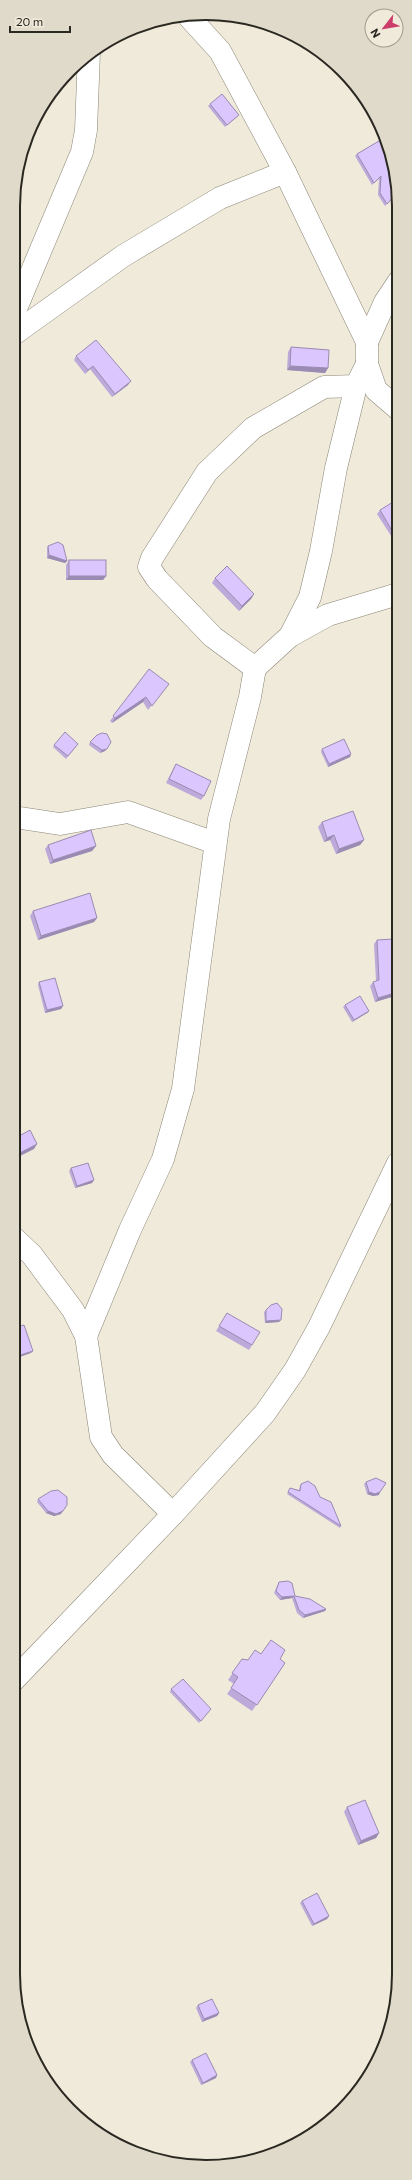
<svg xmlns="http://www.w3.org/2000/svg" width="412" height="2180" viewBox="0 0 412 2180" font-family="Commissioner,sans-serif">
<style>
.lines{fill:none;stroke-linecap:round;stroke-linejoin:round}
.minor-casing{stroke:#8a8576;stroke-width:23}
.minor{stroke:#fff;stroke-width:22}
.wall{fill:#bdaada}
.shaded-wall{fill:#9a8bb2}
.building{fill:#dcc6fe;stroke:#9a8bb2}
.rim{fill:none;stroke:#292821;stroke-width:2}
</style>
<rect width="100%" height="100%" fill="#f0eada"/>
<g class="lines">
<g class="minor-casing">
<g id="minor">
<polyline points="189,17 220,51 285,172 367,342 367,364 376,390 398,409"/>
<polyline points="15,311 82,152 86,130 89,52"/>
<polyline points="14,334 123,256 220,198 285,172"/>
<polyline points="367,342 385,302 399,281"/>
<polyline points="290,636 310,597 321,551 336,468 356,386"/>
<polyline points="255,668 290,636 328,615 398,594"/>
<polyline points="14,817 60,824 128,812 215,843"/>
<polyline points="14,1238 32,1255 73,1310 86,1336 101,1437 113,1455 173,1514"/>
<polyline points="86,1336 130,1230 163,1159 183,1089 219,819 250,697 255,668 213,637 157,579 149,567 152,558 207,472 253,428 324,387 356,386 367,364"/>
<polyline points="13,1681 173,1514 265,1413 295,1370 319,1327 398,1163"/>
</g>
</g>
<use href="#minor" class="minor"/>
</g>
<g class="wall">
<polygon points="210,104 237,117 225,127 208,106"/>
<polygon points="384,138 398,192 385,206 378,195 379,179 372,185 355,156 357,154"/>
<polygon points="291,347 328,368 325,373 287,370 288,352"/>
<polygon points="76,356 128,385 112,397 90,369 85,374 74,360"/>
<polygon points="398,499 398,536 393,539 377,514 380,510"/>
<polygon points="48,546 67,561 65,563 47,558 47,548"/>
<polygon points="69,560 106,576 103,580 66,580 66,565"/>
<polygon points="215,578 254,594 251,599 239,611 212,583"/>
<polygon points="149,669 165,689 148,710 143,702 112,723 110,721"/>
<polygon points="398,685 398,701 395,697 396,689"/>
<polygon points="90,742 105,751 100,753 89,745"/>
<polygon points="78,744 66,759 53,747 54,745"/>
<polygon points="322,749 351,754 350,757 328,767 321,752"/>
<polygon points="176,764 204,796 201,800 166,783 173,769"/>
<polygon points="322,822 364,840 360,845 336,854 330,840 324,842 318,827"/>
<polygon points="48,845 96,846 92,851 50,864 45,849"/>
<polygon points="33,911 97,918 94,922 38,940 30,916"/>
<polygon points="377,940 396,975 398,975 398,995 375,1002 370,986 373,982 376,981 374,944"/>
<polygon points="39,982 63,1006 61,1009 45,1013 38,985"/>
<polygon points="345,1005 369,1011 367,1013 352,1022 343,1007"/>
<polygon points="71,1168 94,1180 92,1183 75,1188 69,1171"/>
<polygon points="266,1310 279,1322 265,1323 264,1312"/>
<polygon points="227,1313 252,1345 249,1350 216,1331"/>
<polygon points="366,1482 379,1495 373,1496 367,1494 364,1484"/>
<polygon points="301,1484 320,1497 341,1526 340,1528 287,1494 290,1488 299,1490 300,1486"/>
<polygon points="38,1499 61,1514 54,1516 46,1513 37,1502"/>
<polygon points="279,1582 295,1596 326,1609 325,1611 303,1618 297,1613 292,1598 280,1600 274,1593 278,1584"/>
<polygon points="261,1654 280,1659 285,1663 252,1711 227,1694 234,1684 228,1680 242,1659 248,1660"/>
<polygon points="171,1689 209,1711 199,1723 170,1692"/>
<polygon points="347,1807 379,1833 376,1838 358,1845 344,1812"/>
<polygon points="302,1901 329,1916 327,1919 312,1926 300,1903"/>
<polygon points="198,2005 219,2013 217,2016 202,2022 196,2008"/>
<polygon points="192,2060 217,2075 216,2078 201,2085 190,2062"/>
</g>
<g class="shaded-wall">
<polygon points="93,366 85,374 88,370"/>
<polygon points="290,366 328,368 325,373 287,370"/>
<polygon points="131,381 128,385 112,397 115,394"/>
<polygon points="398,534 398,536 393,539 395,536"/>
<polygon points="49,555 67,561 65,563 47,558"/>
<polygon points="69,576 106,576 103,580 66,580"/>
<polygon points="254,594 251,599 239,611 242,606"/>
<polygon points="146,697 143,702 112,723 115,718"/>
<polygon points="107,749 105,751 100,753 102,750"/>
<polygon points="351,754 350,757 328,767 329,764"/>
<polygon points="334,835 330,840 324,842 327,838"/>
<polygon points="364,840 360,845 336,854 339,849"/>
<polygon points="96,846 92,851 50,864 53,860"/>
<polygon points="97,918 94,922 38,940 41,936"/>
<polygon points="398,992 398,995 375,1002 378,998"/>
<polygon points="63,1006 61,1009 45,1013 47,1010"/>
<polygon points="369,1011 367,1013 352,1022 354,1020"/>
<polygon points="37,1144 34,1149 14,1159 14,1156"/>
<polygon points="94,1180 92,1183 75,1188 77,1186"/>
<polygon points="281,1320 279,1322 265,1323 266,1321"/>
<polygon points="33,1351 31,1353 14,1359 14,1357"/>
<polygon points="369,1492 380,1492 379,1495 373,1496 367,1494"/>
<polygon points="48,1511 63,1511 61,1514 54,1516 46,1513"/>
<polygon points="294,1596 292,1598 280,1600 282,1597"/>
<polygon points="326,1609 325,1611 303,1618 305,1615"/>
<polygon points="379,1833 376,1838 358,1845 361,1841"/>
<polygon points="329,1916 327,1919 312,1926 314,1924"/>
<polygon points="219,2013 217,2016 202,2022 204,2019"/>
<polygon points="217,2075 216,2078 201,2085 203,2083"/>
</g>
<g class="building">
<polygon points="222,94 239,115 227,125 210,104"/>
<polygon points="384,138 398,192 387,204 380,193 381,176 374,183 357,154"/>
<polygon points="96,340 131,381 115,394 93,366 88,370 76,356"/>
<polygon points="291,347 329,350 328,368 290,366"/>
<polygon points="398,499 398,534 395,536 380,510"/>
<polygon points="58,542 63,545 67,561 49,555 48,546"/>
<rect x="69" y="560" width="37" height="16"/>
<polygon points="227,566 254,594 242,606 215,578"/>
<polygon points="149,669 169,684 152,706 146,697 115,718 113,716"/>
<polygon points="65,732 78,744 68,756 54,745"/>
<polygon points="102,733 107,734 111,742 107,749 102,750 90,742 97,735"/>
<polygon points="344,739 351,754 329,764 322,749"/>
<polygon points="176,764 211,781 204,796 169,779"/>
<polygon points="353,811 364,840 339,849 334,835 327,838 322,822"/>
<polygon points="91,830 96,846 53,860 48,845"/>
<polygon points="90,893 97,918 41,936 33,911"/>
<polygon points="393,939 396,975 398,975 398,992 378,998 373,982 379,980 377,940"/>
<polygon points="55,978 63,1006 47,1010 39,982"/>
<polygon points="360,996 369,1011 354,1020 345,1005"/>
<polygon points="14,1026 16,1032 14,1033"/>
<polygon points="17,1129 21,1135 30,1130 37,1144 14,1156 14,1131"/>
<polygon points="88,1163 94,1180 77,1186 71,1168"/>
<polygon points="277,1303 282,1309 281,1320 266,1321 266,1310 271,1305"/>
<polygon points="227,1313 260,1332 252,1345 219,1326"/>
<polygon points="24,1325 33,1351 14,1357 14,1328"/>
<polygon points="376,1478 386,1483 380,1492 375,1494 369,1492 366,1482"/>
<polygon points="308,1481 315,1486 320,1497 331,1502 341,1526 288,1492 290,1488 300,1491 301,1484"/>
<polygon points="58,1490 67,1497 67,1505 63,1511 56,1514 48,1511 38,1499 51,1491"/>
<polygon points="288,1581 292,1583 295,1596 310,1599 326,1609 305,1615 299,1610 294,1596 282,1597 276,1591 279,1582"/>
<polygon points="271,1640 285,1650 280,1659 285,1663 257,1705 231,1688 238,1677 232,1673 242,1659 248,1660 255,1650 261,1654"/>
<polygon points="183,1679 211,1709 201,1721 171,1689"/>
<polygon points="365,1800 379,1833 361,1841 347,1807"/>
<polygon points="317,1893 329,1916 314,1924 302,1901"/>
<polygon points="212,1999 219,2013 204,2019 198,2005"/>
<polygon points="206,2053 217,2075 203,2083 192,2060"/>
</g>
<path d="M0 0H412V2180H0ZM206 20H206A186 186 0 0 1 392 206V1974A186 186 0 0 1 206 2160H206A186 186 0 0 1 20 1974V206A186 186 0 0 1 206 20Z" fill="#e0dacb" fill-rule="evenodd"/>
<path class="rim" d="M206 20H206A186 186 0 0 1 392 206V1974A186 186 0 0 1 206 2160H206A186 186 0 0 1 20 1974V206A186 186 0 0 1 206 20Z"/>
<g transform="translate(384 28) rotate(239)"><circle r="19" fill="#f0eada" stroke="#a09c90"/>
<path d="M0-3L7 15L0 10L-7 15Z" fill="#cb3e6b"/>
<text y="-6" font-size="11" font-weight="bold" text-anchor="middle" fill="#292821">N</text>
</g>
<path d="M10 26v6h60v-6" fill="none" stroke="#292821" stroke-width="2"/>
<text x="16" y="26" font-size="12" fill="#292821" stroke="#f0eada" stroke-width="3" paint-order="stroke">20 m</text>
</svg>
